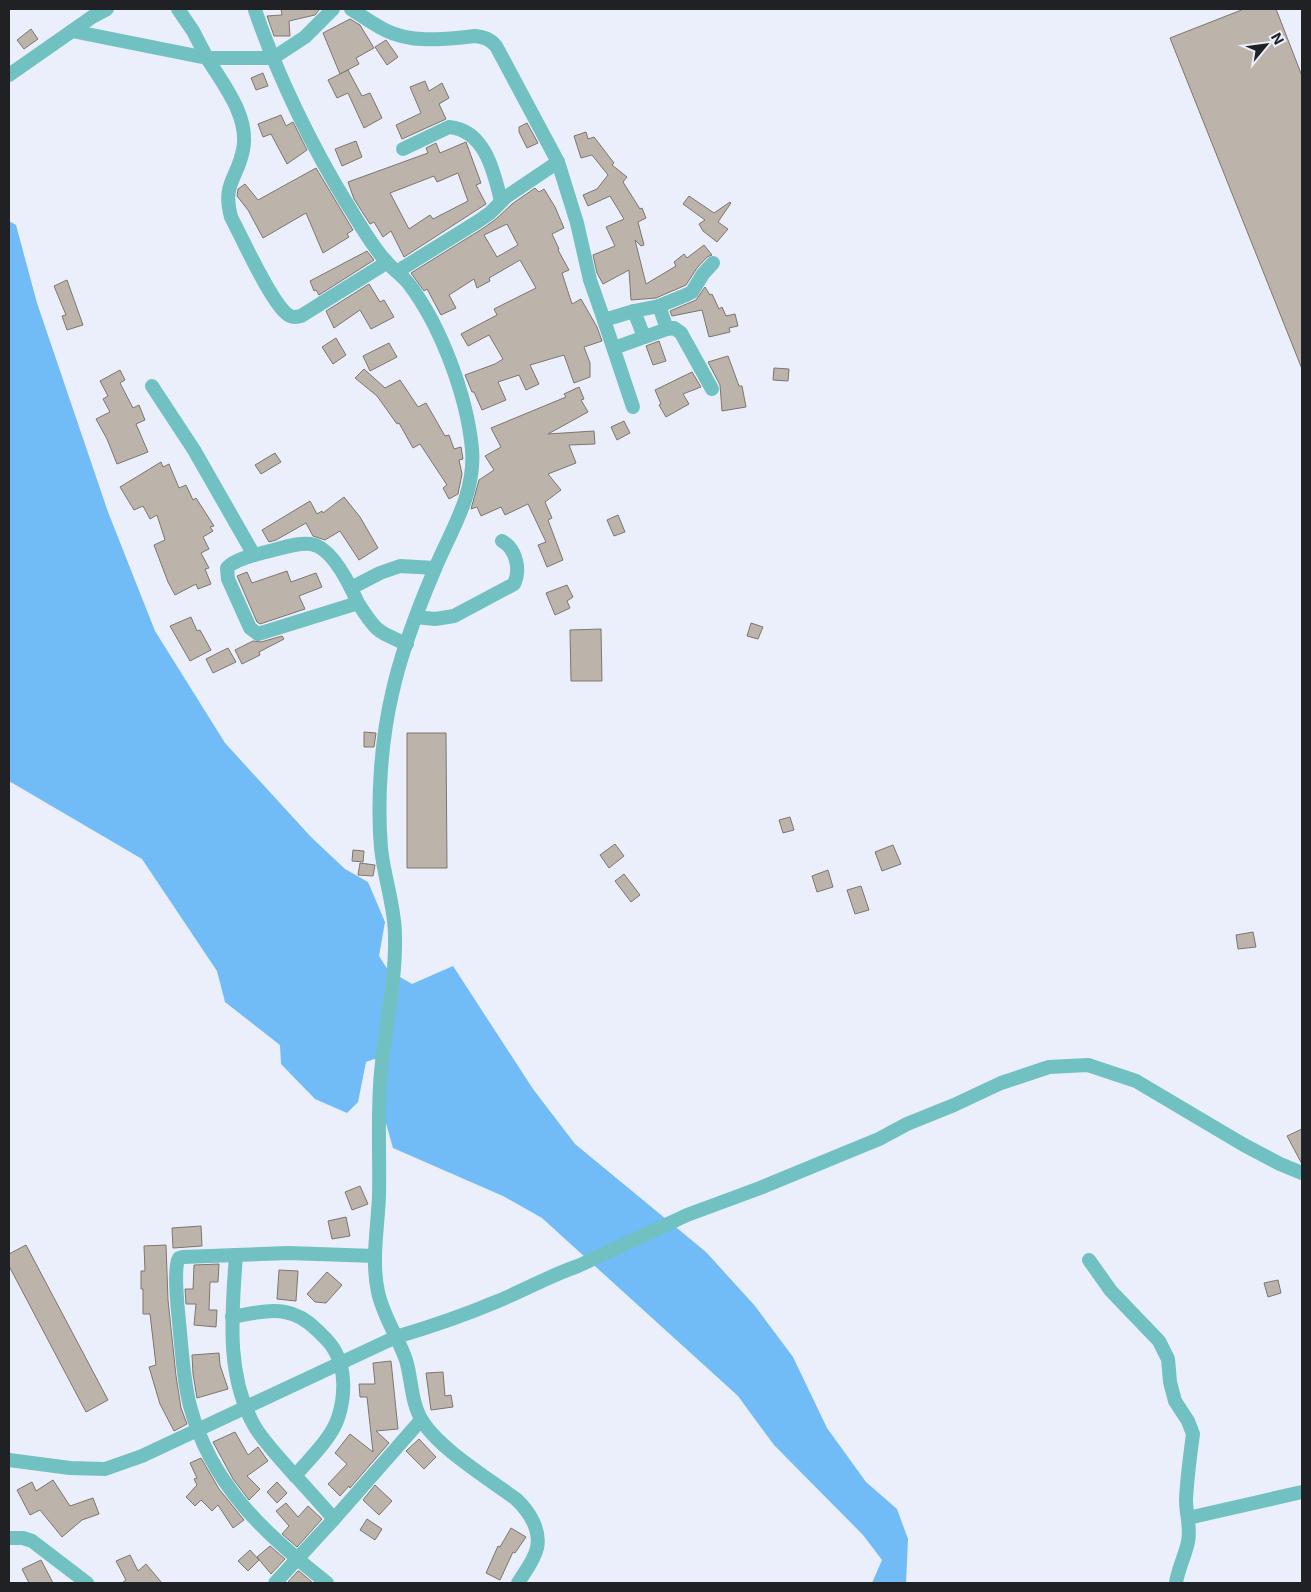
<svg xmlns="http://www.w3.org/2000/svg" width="1311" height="1592" viewBox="0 0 1311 1592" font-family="Inter,sans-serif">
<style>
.water{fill:#71bbf7}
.building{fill:#bcb4ab;stroke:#7e766d;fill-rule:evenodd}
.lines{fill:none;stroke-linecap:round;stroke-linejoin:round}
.minor{stroke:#71c0c2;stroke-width:14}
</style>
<rect width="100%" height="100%" fill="#eaeffb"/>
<polygon class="water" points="9,221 16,225 37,303 108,512 155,631 225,743 311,837 345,869 368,882 385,922 379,956 388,970 412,984 453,966 533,1089 575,1144 706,1252 755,1306 793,1357 827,1428 866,1482 897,1509 908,1539 906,1583 872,1583 882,1560 863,1535 774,1445 738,1396 542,1218 503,1196 393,1148 385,1120 386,1064 374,1059 366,1062 358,1102 347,1113 315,1099 281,1064 280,1045 225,1002 217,971 142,859 9,781"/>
<g class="building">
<polygon points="281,9 319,9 319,10 315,15 289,21 290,36 274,36 267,16 282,15"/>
<polygon points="1244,9 1276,9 1302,76 1302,369 1170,38"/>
<polygon points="350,19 360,25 374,48 356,58 359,64 340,74 323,33"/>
<polygon points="31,29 38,39 24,49 17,40"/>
<polygon points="386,40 398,57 387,65 375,47"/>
<polygon points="348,70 362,96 370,93 382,118 364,128 348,93 337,98 328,80"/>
<polygon points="263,73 268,86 256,90 251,78"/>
<polygon points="425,81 429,91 442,83 449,98 439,104 446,119 402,139 396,125 421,113 410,87"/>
<polygon points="281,115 286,126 293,122 307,150 287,164 271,134 263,137 258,124"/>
<polygon points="527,123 538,143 527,148 519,132 519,127"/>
<polygon points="586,132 588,139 594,137 614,163 612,165 627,177 623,182 640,209 642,208 646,218 638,222 644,245 641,246 635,240 646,284 676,266 674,262 684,254 687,258 704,245 712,255 707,257 697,268 686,285 656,298 631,300 629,270 603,284 597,273 593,255 615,246 606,227 624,219 610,196 588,206 583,195 597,189 608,175 592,155 581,158 574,136"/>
<polygon points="356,141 362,157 342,166 335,149"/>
<path d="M 466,142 L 481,183 L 476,185 L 486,204 L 404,257 L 391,231 L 383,237 L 374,222 L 370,224 L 354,199 L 348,182 L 428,153 L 426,148 L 436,143 L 440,153 ZM 458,173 L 468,201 L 433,219 L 430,215 L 409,229 L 390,193 L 434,176 L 437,182 Z"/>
<polygon points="316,168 353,230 347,234 349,237 323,253 306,213 263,238 248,210 237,196 238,189 245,184 258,200"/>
<path d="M 535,188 L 539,192 L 544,189 L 555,207 L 564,228 L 552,234 L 559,249 L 558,250 L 569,270 L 562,273 L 572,304 L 581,299 L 597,327 L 602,341 L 584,347 L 590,363 L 590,377 L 574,383 L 564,355 L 530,365 L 539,384 L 526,390 L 519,375 L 498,382 L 506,400 L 482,410 L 474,392 L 472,392 L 465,375 L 495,364 L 503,359 L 489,335 L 468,346 L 461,334 L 497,315 L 494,309 L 536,288 L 520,260 L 489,278 L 490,281 L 477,288 L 474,279 L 449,295 L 456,308 L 441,315 L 427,289 L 424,291 L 411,273 L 482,229 L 496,219 L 512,204 ZM 507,224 L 518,245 L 497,257 L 484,235 Z"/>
<polygon points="689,196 714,213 730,202 731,203 718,222 728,229 717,242 703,231 699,224 705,220 683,204"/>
<polygon points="367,251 374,260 319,295 316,290 314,291 310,281"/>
<polygon points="67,280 83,325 67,330 62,316 66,315 54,286"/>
<polygon points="369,284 380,302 384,300 394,317 371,329 360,310 334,328 326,311"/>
<polygon points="705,287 710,295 712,294 719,309 722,307 726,316 735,314 738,326 729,328 730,332 709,337 702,310 672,316 670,311 696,300"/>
<polygon points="336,338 346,355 333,364 322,347"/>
<polygon points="659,341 666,361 653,365 646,346"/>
<polygon points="389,343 397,357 370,371 363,356"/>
<polygon points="728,356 739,386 742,386 746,407 722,411 720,385 708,362"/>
<polygon points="774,368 789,369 788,381 773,380"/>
<polygon points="364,369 385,388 400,380 418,407 426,403 445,436 449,435 454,449 461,447 463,459 459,460 462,474 458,494 449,499 443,488 447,485 420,444 413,448 399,423 397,424 377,396 355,378"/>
<polygon points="120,370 125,380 120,383 133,408 139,405 145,420 136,424 148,452 117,464 107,439 96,419 110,412 103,399 108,396 100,381"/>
<polygon points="692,372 701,387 683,394 689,404 666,417 659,405 661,404 655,390"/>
<polygon points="579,387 584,399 581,400 588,412 548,434 594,431 595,444 569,445 576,463 548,474 561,490 545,502 552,518 548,520 563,560 547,567 538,545 546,542 528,504 505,515 501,507 481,516 477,507 471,509 479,480 494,470 485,456 501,447 491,428 566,397 564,394"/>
<polygon points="624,421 630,433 617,440 611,427"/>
<polygon points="275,453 281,462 261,474 255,465"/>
<polygon points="161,462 163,467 169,464 179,488 186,485 193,500 196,498 214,526 210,527 213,531 203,537 209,549 201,553 209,568 205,569 211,584 198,589 196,584 175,595 168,582 154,545 165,540 157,515 150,519 143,506 134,510 120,487"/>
<polygon points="344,497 360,517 378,548 359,560 340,531 325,540 313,536 306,523 276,540 269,542 262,530 310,501 317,514 322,511 323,513"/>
<polygon points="618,515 625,532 614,536 607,520"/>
<polygon points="287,571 291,582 316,573 322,587 299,596 305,609 260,624 257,622 237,576 247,572 252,583"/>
<polygon points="567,585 573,597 567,601 570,608 555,615 546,593"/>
<polygon points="191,617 197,631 200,630 211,650 190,661 170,626"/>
<polygon points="751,623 763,627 758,639 747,636"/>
<polygon points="601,629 602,681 571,681 570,630"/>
<polygon points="282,636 284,639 259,652 260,655 242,664 235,650 253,641 261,642"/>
<polygon points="228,648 236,662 213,673 206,659"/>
<polygon points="364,732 376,733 374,747 364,747"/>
<polygon points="407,733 446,733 447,868 407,868"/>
<polygon points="790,817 794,830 783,833 779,820"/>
<polygon points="615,844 624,856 609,868 600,855"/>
<polygon points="893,845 901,864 882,871 875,852"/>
<polygon points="353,850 364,851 363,862 352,861"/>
<polygon points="360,863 375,865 373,876 358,875"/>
<polygon points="828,870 833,887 817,892 812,876"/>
<polygon points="624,874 640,895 631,902 615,881"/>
<polygon points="861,886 869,910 855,914 847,890"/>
<polygon points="1253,932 1256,947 1238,949 1236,935"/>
<polygon points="1302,1129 1302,1164 1287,1136"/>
<polygon points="360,1186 368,1204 352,1210 345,1192"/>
<polygon points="346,1217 350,1236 332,1239 328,1221"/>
<polygon points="201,1226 202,1246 173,1248 172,1228"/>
<polygon points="26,1245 108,1400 86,1412 9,1266 9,1254"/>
<polygon points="166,1245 168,1300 176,1376 181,1408 187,1424 174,1431 160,1404 149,1367 156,1365 150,1314 143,1314 143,1289 141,1289 141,1271 145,1271 144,1246"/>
<polygon points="219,1264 218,1282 210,1282 209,1310 217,1310 216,1327 194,1325 196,1304 186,1304 185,1289 193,1289 194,1265"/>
<polygon points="279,1270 298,1271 296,1301 277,1299"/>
<polygon points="327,1272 342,1285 326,1303 315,1302 307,1294"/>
<polygon points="1278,1280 1281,1293 1268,1297 1264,1283"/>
<polygon points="219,1353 220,1365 228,1389 197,1398 193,1374 192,1355"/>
<polygon points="391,1361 398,1429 376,1431 389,1443 350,1488 349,1486 340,1496 328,1484 347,1464 335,1453 350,1434 373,1452 367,1397 360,1397 359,1384 375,1384 373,1363"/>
<polygon points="443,1372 445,1396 451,1395 453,1407 431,1410 426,1373"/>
<polygon points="235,1432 248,1455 258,1447 268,1461 247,1476 260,1489 249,1500 233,1479 213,1442"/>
<polygon points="419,1439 436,1457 424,1469 406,1451"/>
<polygon points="201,1458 219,1489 244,1520 233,1528 218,1505 212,1511 201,1500 195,1506 186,1497 197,1485 194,1479 197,1478 190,1463"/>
<polygon points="53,1480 70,1506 93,1498 99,1514 82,1520 62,1537 40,1510 30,1515 17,1490 32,1482 36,1491"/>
<polygon points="277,1482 287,1493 277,1503 267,1492"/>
<polygon points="375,1485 392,1501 379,1515 363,1500"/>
<polygon points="286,1503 298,1517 308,1506 322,1519 297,1547 282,1534 289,1526 276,1511"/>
<polygon points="367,1519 382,1529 375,1540 360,1530"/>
<polygon points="511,1528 526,1537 515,1553 513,1552 500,1580 486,1573 498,1546 500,1547"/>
<polygon points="270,1546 285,1559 271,1574 257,1557"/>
<polygon points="250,1550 259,1560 248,1571 238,1561"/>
<polygon points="130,1555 138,1571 146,1564 162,1583 122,1583 126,1580 116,1561"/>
<polygon points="41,1560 53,1583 29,1583 22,1569"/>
<polygon points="298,1571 299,1571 313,1583 287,1583"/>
</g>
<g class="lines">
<g class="minor">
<polyline points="178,9 193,31 207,58"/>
<path d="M 333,9 L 305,37 L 273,58 L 207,58 C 223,84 250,117 243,150 C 237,180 222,183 231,217 C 242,238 271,302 287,314 C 292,318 296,317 301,316 L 386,263"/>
<path d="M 351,9 C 362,16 373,24 385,30 C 412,44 446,39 475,36 C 484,37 490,39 496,46 L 558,162 L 577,223 L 590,280 L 604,320 L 634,311 L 659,306 L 686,295 L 692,292 L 703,274 L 713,263"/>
<path d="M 255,10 C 277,75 313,149 349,207 C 359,223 374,249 386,261 C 393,270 401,274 409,284 C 441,326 467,396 472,449 C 476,494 450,532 434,571 C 417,611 401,652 392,694 C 381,741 377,800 381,848 C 384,878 395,906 395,936 C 396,982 385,1028 381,1073 C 377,1114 380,1154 379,1195 C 378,1227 371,1260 378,1292 C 383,1316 398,1337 406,1360 C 412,1380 411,1404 423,1422 C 440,1449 489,1479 516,1499 C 529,1511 541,1530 537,1548 C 534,1561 524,1573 518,1583"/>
<polyline points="72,31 207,58"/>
<polyline points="9,75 92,17 107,9"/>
<path d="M 403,149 L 449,127 C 485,130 494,172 501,201"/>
<polyline points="398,271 477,222 490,213 506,197 558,162"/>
<polyline points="634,311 644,337"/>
<polyline points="604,320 633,407"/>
<polyline points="667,329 674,328 681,333 712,389"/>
<polyline points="614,348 667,329 659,306"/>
<polyline points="152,386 194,450 254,555"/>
<polyline points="351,588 380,573 400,566 435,568"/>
<path d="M 358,603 C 350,585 332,547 311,544 C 297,542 280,549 266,552 C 254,555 235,559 227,568 L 228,579 L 250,628 L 258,634 L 358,603 C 375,630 377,632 407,644"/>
<path d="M 416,617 L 435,619 L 454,616 L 514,584 C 521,569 516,549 502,541"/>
<path d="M 236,1255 C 232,1312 225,1375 255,1427 C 264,1442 277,1455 288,1468 C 304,1485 319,1502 334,1519"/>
<path d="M 1089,1260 L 1111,1291 L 1159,1341 L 1168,1359 L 1170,1382 L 1175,1401 L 1188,1421 L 1193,1434 C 1190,1456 1187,1478 1186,1500 C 1186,1514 1191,1528 1188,1542 C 1185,1556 1178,1569 1176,1583"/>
<path d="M 232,1317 C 249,1314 269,1309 285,1312 C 298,1314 308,1321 318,1331 C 324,1337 331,1343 335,1351 C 346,1370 345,1397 338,1418 C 331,1439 310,1458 295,1476"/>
<path d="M 9,1460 L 70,1468 L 105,1469 L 142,1456 L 396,1337 C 430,1327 465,1315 498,1301 C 525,1290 551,1275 578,1266 L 687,1215 L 760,1188 L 879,1139 L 907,1124 L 954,1105 L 1001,1083 L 1049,1067 L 1088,1065 L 1136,1081 L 1244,1145 L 1280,1164 L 1302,1173"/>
<polyline points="1188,1518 1302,1492"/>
<polyline points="9,1538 23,1538 32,1541 87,1583"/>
<polyline points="275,1583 334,1519 421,1420"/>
<path d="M 327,1583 C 265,1534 211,1485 190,1406 C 183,1379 182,1350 179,1322 C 178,1310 173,1268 179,1258 L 183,1257 L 288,1253 L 375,1256"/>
</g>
</g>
<rect width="1311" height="1592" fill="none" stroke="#1f2125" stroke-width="20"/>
<g transform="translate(1266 45) rotate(61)" stroke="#eaeffb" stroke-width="4" paint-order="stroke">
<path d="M0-4L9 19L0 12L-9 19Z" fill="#1f2125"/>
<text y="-8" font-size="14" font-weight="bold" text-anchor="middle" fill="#1f2125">N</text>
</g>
</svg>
